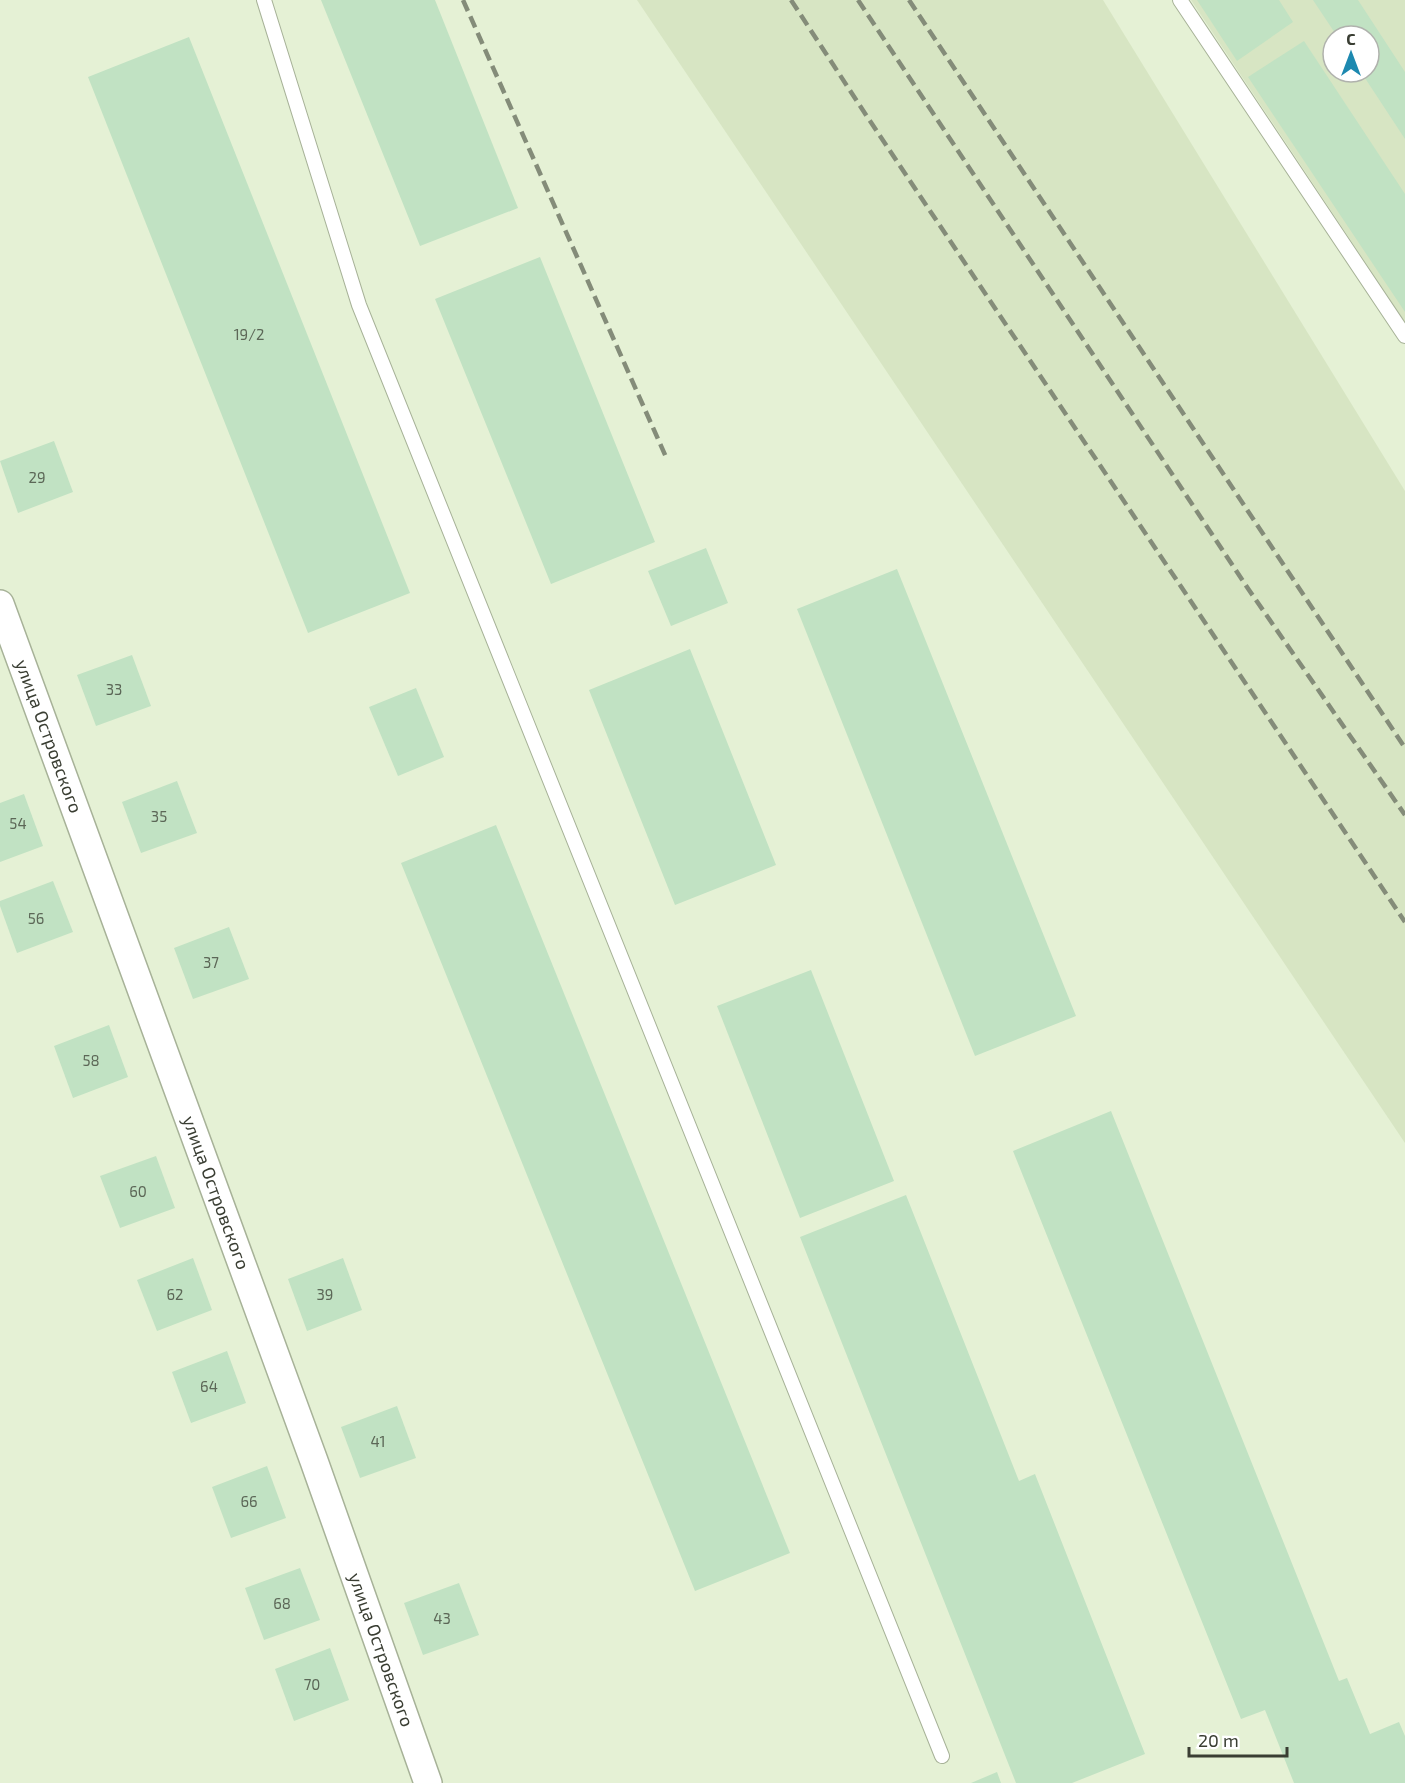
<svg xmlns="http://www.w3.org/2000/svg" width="1405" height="1783" viewBox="0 0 1405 1783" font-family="'Exo 2',sans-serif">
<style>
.built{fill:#d7e5c3;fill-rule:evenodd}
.building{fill:#c1e2c3}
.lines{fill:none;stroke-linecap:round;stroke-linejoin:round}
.lane-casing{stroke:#a7b298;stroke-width:16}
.street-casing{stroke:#a7b298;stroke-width:30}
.lane{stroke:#fff;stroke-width:14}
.street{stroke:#fff;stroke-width:27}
.rail{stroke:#848c79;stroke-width:4.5;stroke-dasharray:12 6;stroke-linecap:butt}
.labels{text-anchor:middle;stroke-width:6;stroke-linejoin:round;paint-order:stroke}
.number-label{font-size:15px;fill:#5c6757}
.street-label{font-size:18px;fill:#3a3e33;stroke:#fff}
</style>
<rect width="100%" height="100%" fill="#e5f1d5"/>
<g class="built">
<polygon points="637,0 1103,0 1405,491 1405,1143"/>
<path d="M 1191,0 L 1405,0 L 1405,322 ZM 1333,36 L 1369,36 L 1369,72 L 1333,72 Z"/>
</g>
<g class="building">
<polygon points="321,0 435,0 518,208 420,246"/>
<polygon points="1197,0 1279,0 1293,22 1237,61"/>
<polygon points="1313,0 1358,0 1405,72 1405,139 1361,72 1369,72 1369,36 1337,36"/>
<polygon points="189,37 410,593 308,633 88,77"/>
<polygon points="1304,41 1405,194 1405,312 1248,77"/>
<polygon points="540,257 655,542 551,584 435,299"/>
<polygon points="54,441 73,492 18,513 0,461"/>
<polygon points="706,548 728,603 671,626 648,571"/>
<polygon points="897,569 1076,1016 975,1056 797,609"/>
<polygon points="690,649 776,865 675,905 589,690"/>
<polygon points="132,655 151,706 96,726 77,675"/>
<polygon points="416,688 444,757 398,776 369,707"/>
<polygon points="177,781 197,833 141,853 122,802"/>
<polygon points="24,794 43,846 0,862 0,803"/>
<polygon points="496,825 790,1553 695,1591 401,863"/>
<polygon points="53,881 73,932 17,953 0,906 0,901"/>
<polygon points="229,927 249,979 193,999 174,948"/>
<polygon points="811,970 894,1181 800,1218 717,1006"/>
<polygon points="109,1025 128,1077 73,1098 54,1046"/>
<polygon points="1111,1111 1339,1681 1347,1678 1370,1734 1399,1722 1405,1736 1405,1783 1294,1783 1265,1710 1241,1719 1013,1151"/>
<polygon points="156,1156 175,1208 120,1228 100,1176"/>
<polygon points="906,1195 1019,1481 1035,1474 1145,1754 1072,1783 1016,1783 800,1237"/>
<polygon points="193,1258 212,1310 157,1331 137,1280"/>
<polygon points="343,1258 362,1310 307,1331 288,1279"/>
<polygon points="227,1351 246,1403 191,1423 172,1372"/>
<polygon points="397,1406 416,1458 360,1478 341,1427"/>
<polygon points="267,1466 286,1518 231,1538 212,1487"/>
<polygon points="300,1568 320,1620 264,1640 245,1588"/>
<polygon points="459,1583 479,1635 423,1655 404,1603"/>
<polygon points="330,1648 349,1700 294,1721 275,1669"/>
<polygon points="997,1772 1001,1783 971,1783"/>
</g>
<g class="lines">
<g class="lane-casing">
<g id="lane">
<polyline points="264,0 359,305 942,1756"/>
<polyline points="1180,0 1405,336"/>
</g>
</g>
<g class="street-casing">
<g id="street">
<path id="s1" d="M 0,604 L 314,1461 L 428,1783"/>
</g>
</g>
<use href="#lane" class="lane"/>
<use href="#street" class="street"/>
<g class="rail">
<polyline points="463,0 666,457"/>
<polyline points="791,0 866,115 1405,922"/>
<polyline points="858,0 1249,590 1405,815"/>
<polyline points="909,0 1405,748"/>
</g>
</g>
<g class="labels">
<g class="number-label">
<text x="249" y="340">19/2</text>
<text x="37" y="483">29</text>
<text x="114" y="695">33</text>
<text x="159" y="822">35</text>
<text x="18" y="829">54</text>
<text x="36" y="924">56</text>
<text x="211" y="968">37</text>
<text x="91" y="1066">58</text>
<text x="138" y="1197">60</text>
<text x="175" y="1300">62</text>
<text x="325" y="1300">39</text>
<text x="209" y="1392">64</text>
<text x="378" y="1447">41</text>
<text x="249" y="1507">66</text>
<text x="282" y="1609">68</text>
<text x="442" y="1624">43</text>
<text x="312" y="1690">70</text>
</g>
<g class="street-label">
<text dy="6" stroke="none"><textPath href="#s1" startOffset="141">улица Островского</textPath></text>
<text dy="6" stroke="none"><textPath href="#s1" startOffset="627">улица Островского</textPath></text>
<text dy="6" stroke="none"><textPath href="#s1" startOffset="1113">улица Островского</textPath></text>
</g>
</g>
<g transform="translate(1351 54)"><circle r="28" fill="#ffffff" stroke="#b0b2ad" stroke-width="1.5"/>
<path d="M0-4.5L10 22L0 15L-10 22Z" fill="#1d89b0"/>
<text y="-9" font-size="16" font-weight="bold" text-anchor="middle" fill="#3a3e33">С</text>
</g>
<path d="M1189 1747v9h98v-9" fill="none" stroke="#3a3e33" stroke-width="3"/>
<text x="1198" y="1747" font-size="18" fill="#3a3e33" stroke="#ffffff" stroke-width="4.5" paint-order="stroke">20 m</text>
</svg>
